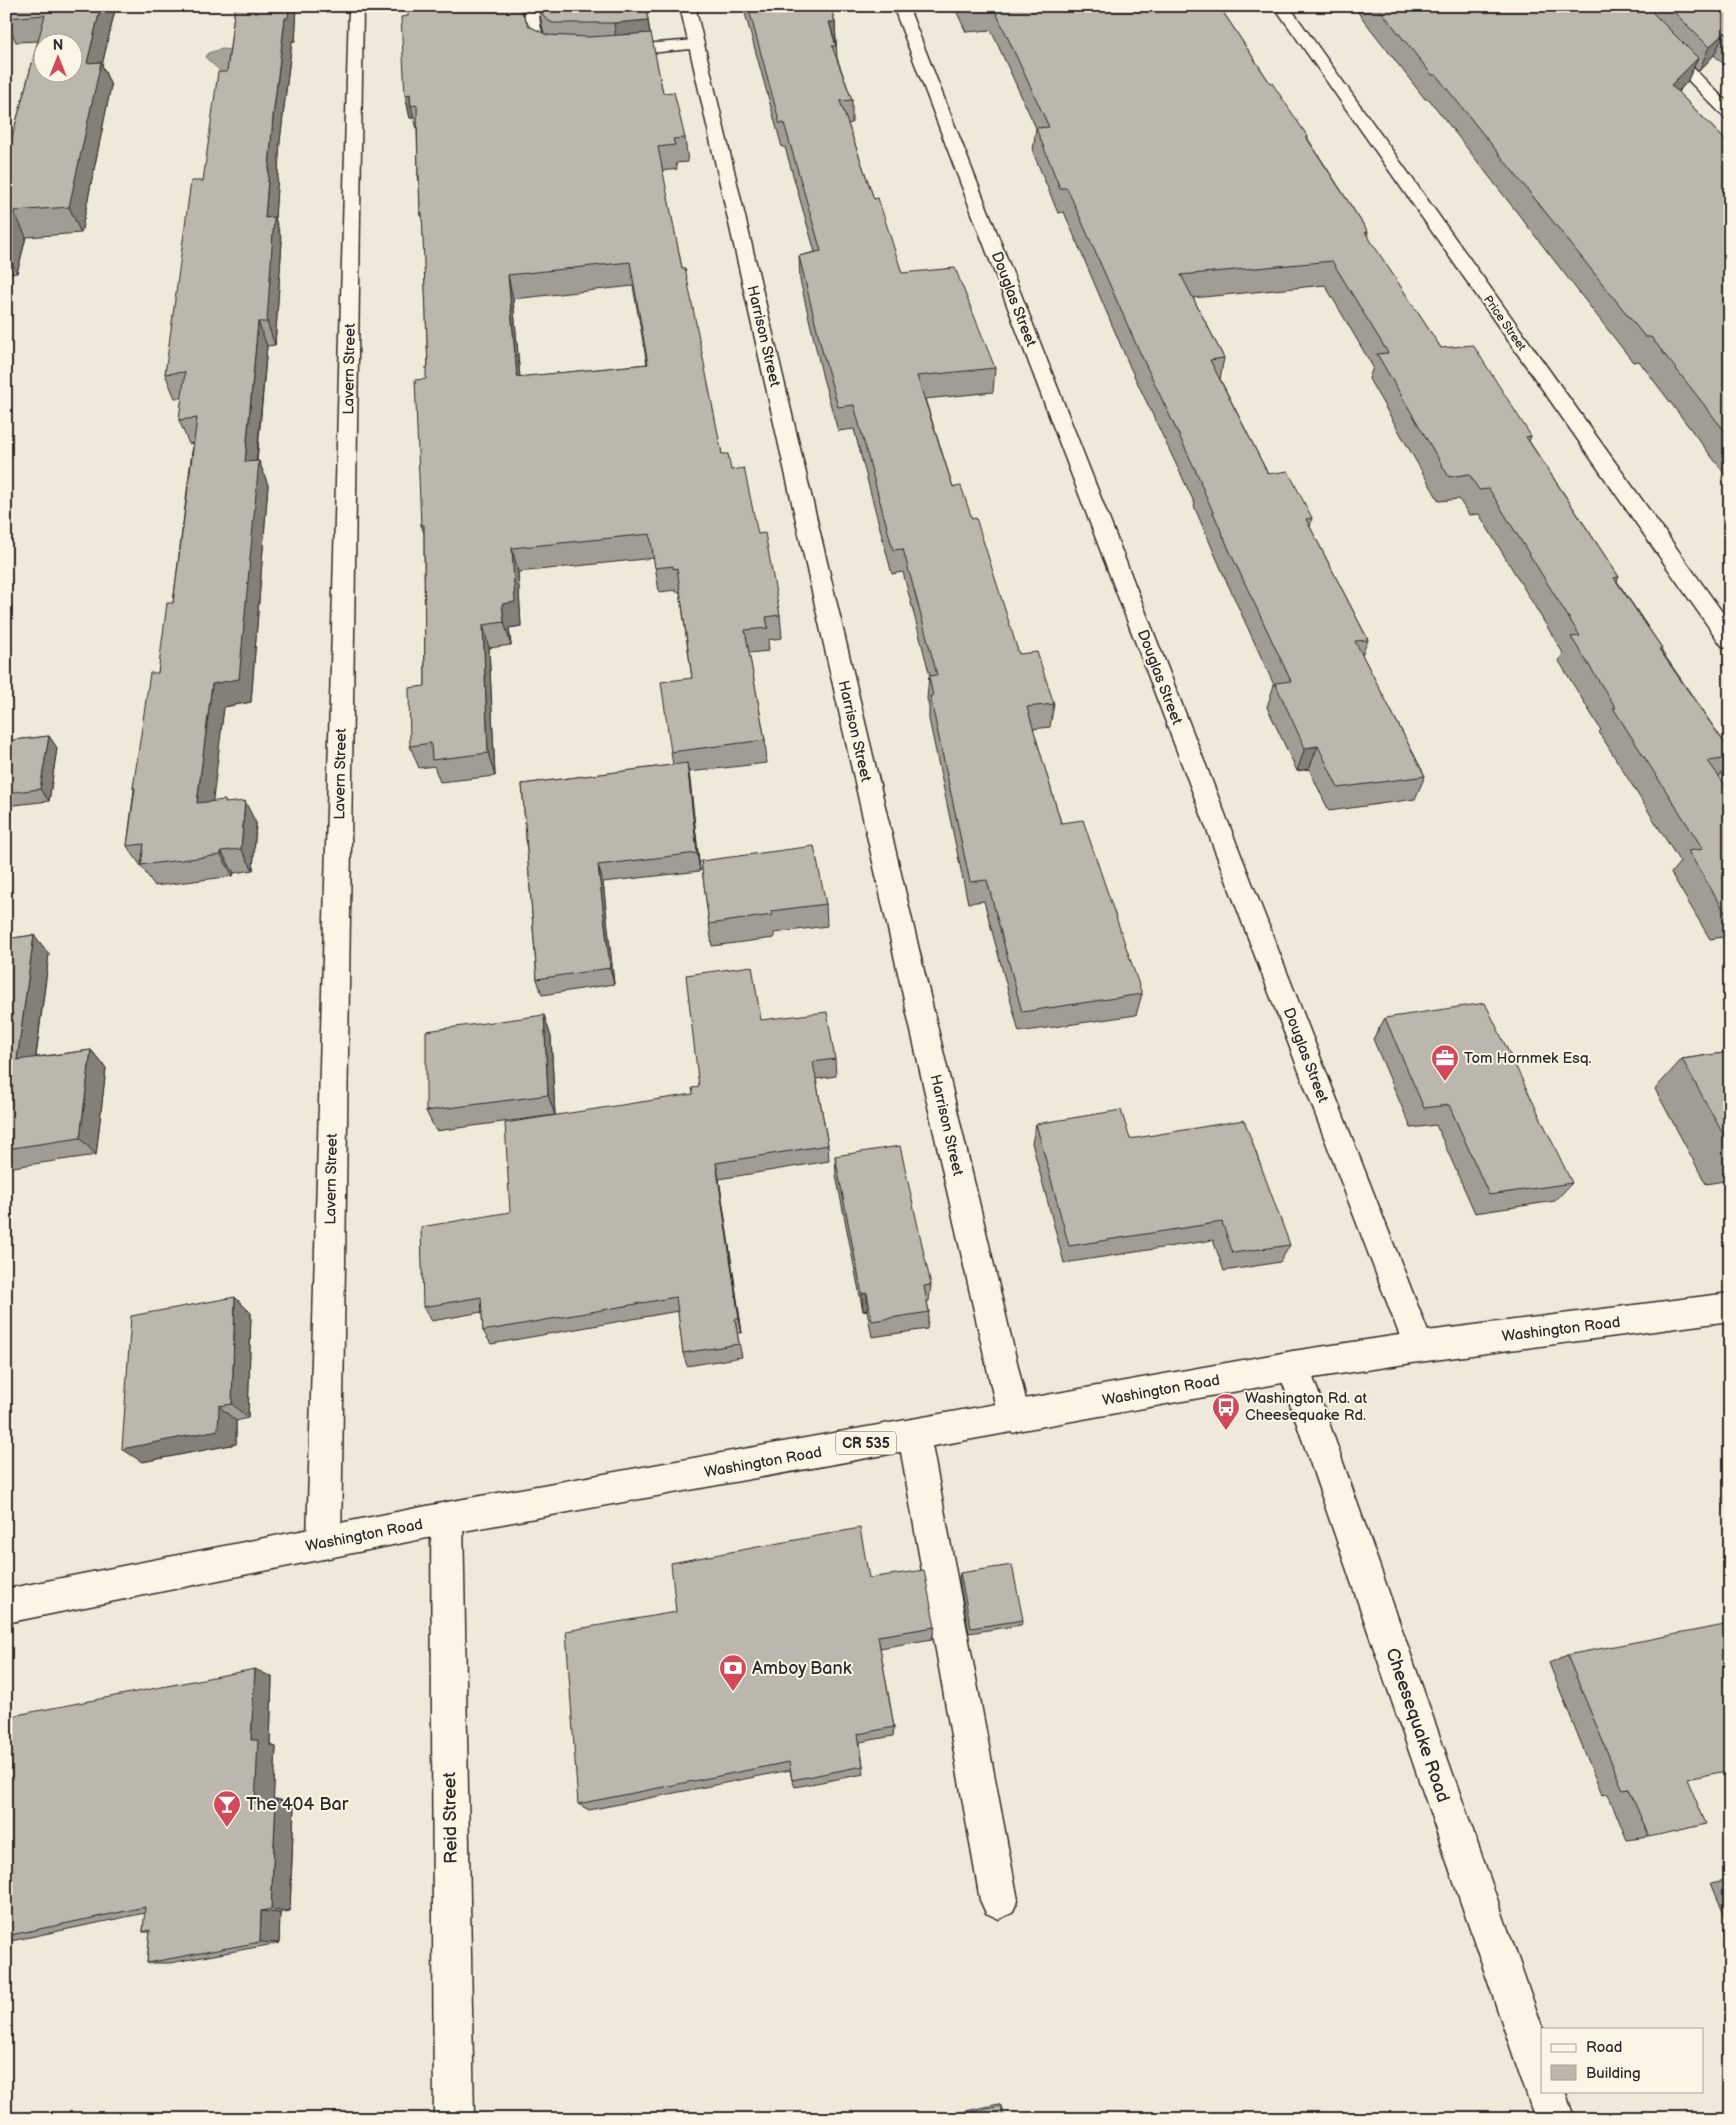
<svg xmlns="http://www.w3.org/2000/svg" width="1736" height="2125" viewBox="0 0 1736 2125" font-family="'Balsamiq Sans',sans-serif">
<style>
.water{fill:#a6a399;stroke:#75736d}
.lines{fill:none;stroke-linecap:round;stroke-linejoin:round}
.lane-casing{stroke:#2b2b2b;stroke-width:3}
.street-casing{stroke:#2b2b2b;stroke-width:3}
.primary-casing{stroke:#2b2b2b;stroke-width:3}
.lane{fill:#fcf5e5;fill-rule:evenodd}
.street{fill:#fcf5e5;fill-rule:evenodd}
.primary{fill:#fcf5e5;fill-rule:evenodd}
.wall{fill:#a29d94;stroke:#2b2b2b;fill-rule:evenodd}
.shaded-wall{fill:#848078;stroke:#2b2b2b}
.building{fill:#bcb7ac;stroke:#2b2b2b;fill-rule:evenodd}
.labels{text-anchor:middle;stroke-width:4;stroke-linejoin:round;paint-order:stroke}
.far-street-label{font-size:12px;fill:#2b2b2b;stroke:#fcf5e5}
.shield{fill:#fcf5e5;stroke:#6a6863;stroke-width:1}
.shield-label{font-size:14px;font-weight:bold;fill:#2b2b2b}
.street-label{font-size:15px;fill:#2b2b2b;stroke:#fcf5e5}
.poi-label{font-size:15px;fill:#2b2b2b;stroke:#fcf5e5;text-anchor:start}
.near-poi-label{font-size:18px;fill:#2b2b2b;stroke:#fcf5e5;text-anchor:start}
.near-street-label{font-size:18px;fill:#2b2b2b;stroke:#fcf5e5}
</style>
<rect width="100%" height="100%" fill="#efe9da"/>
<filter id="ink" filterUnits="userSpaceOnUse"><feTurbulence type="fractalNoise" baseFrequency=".02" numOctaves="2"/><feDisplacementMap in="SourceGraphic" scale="10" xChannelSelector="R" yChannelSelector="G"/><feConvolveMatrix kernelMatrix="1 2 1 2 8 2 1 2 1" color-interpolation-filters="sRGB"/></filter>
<g filter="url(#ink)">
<polygon class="water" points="222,49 231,50 230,80 206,58 208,53"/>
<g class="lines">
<g class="lane-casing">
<g id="lane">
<path d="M 524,6 L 538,6 C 540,19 539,37 551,45 C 557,48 562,48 566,53 L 563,56 C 557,58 553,57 548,55 C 526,47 526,26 524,6 Z"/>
<polygon points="696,40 701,42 704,45 701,48 618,56 613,54 610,51 613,48 618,46"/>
<polygon points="914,1419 925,1424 930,1435 1018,1900 1012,1913 999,1919 986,1913 980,1900 898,1435 903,1424"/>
</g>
</g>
<g class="street-casing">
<g id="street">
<polygon points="349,6 363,6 341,1542 336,1554 324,1559 312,1554 307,1542"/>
<polygon points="680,6 695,6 1030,1417 1025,1428 1014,1433 1003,1428 998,1417"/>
<polygon points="893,6 908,6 1434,1347 1430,1357 1419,1362 1408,1357 1404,1347"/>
<polygon points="1274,6 1289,6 1730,623 1730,648 1722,646"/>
<polygon points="1616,6 1632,6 1730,105 1730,119 1724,117"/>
<polygon points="1293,1351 1304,1355 1309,1366 1543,2029 1542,2091 1565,2091 1575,2119 1535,2119 1277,1366 1282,1355"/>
<polygon points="447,1502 459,1506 463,1518 474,2119 434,2119 431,1518 435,1506"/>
</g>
</g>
<g class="primary-casing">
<polygon id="primary" points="1730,1293 1730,1321 1419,1362 1293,1381 447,1534 6,1623 6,1589 447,1502 1293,1351 1419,1332"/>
</g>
<use href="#lane" class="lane"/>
<use href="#street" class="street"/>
<use href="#primary" class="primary"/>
</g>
<g class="wall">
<polygon points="116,6 102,65 111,86 81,233 26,237 17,273 9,274 6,287 6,141 11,141 38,41 16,42 6,20 6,16"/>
<polygon points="235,6 297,6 295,41 292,41 280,141 275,218 282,241 275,345 267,346 257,462 259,461 268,485 251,702 224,707 212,801 227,803 256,823 253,870 234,873 233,876 155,886 127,846 134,790 133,788 173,603 193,443 189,444 179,420 182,398 175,398 165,374 203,181 227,72"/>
<path d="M 523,6 L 523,15 L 529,26 L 544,34 L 538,6 L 646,6 L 650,33 L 663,93 L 685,138 L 688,162 L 676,163 L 677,169 L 662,171 L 682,268 L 722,454 L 731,470 L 758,534 L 780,615 L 782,638 L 768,640 L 769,651 L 749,653 L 765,740 L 767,763 L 689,772 L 700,871 L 603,882 L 614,984 L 542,995 L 537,979 L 522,784 L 673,765 L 671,752 L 692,678 L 680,592 L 676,592 L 676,590 L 659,592 L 654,558 L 518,572 L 521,626 L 509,628 L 511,645 L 489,648 L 495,776 L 440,782 L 434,766 L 419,768 L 410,746 L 425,686 L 424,533 L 421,525 L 426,379 L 428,367 L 423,224 L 420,212 L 419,182 L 418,175 L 417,129 L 414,118 L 410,118 L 405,95 ZM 633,286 L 647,364 L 520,377 L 513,299 Z"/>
<polygon points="743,6 830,6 835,22 837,58 852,100 852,123 848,124 874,199 902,273 995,368 993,392 925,399 953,487 1019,654 1054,704 1050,727 1033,729 1061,823 1142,994 1136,1015 1019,1032 984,901 968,903 929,719 929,707 927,699 929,676 930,676 903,572 892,574 854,429 838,431 823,378 800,280 799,256 815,252 785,147 782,147"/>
<polygon points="954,6 1219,6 1270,83 1308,137 1308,139 1368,232 1367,236 1441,348 1531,436 1529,441 1619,577 1617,581 1662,648 1661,650 1730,751 1730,763 1719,777 1730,792 1730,936 1710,939 1671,873 1680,862 1599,732 1601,730 1559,661 1563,653 1479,514 1469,515 1459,499 1439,501 1369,379 1373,367 1325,285 1193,298 1224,358 1220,379 1268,474 1312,518 1310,527 1368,640 1362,655 1425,776 1415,799 1329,811 1309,769 1297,771 1267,707 1274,685 1225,578 1194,506 1195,504 1130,367 1064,212 1058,213 1033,152 1036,128 991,30 966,32"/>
<polygon points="1353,6 1730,6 1730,70 1714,55 1699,71 1694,66 1687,82 1678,92 1730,145 1730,481 1639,361 1633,362 1429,99 1425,99"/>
<polygon points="49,736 57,748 49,801 6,806 6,741"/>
<polygon points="701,861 826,904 827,926 774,933 774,938 712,946"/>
<polygon points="34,935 49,954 36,1057 91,1050 106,1068 96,1155 6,1168 6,939"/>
<polygon points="544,1015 551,1037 555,1115 436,1131 426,1111"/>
<polygon points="1385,1018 1572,1183 1555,1201 1475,1213 1436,1125 1411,1128 1373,1039"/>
<polygon points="761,1020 835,1059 836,1076 816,1079 828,1145 829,1161 719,1179 742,1333 737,1333 742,1357 687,1366 683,1353 678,1311 491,1344 483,1331 482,1312 432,1321 423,1307 510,1212 693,1094"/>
<polygon points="1730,1052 1730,1180 1706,1184 1655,1089 1682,1059"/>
<polygon points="1036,1124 1130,1139 1290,1245 1280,1262 1224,1271 1213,1240 1064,1263 1032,1143"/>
<polygon points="835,1156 931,1285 929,1301 927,1302 929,1312 927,1329 872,1337 867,1310 863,1311 836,1175"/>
<polygon points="235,1297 251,1313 248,1418 236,1421 236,1444 142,1462"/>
<polygon points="960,1573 1023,1620 1021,1625 969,1633 959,1579"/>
<polygon points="869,1578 935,1627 932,1639 880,1648 894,1727 893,1736 860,1742 864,1774 795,1787 792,1780 790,1770 589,1810 578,1804"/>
<polygon points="1567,1655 1687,1780 1649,1837 1627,1840 1608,1794 1602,1795 1549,1663"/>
<polygon points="272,1677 270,1745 276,1747 273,1800 276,1799 294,1804 290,1911 280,1913 279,1943 170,1963 147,1963 150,1932 143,1932 145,1913 6,1942 6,1717"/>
<polygon points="1730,1879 1730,1929 1711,1883"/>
<polygon points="999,2104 1001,2106 1004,2119 928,2119"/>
</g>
<g class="shaded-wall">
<polygon points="101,6 116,6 102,65 111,86 81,233 69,207 87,63"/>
<polygon points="289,6 297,6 295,41 292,41 280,141 275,218 282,241 275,345 267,322 265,218 273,117 285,18"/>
<polygon points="520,6 523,6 524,32"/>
<polygon points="648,20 651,43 617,46 614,23"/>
<polygon points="829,22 835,22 836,45"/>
<polygon points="1725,32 1714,55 1699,71 1709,47"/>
<polygon points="1698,58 1687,82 1661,108 1671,85"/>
<polygon points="410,94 411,106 414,118 410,118 405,95"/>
<polygon points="14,211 26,237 17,273 6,252 6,240"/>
<polygon points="6,268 9,274 6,287"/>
<polygon points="508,275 513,299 522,401 517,377"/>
<polygon points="258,322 267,346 254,486 245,462"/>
<polygon points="259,461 268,485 251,702 224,707 210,825 197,803 212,684"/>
<polygon points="512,548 518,572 521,626 509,628 511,645 504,622 502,604"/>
<polygon points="483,625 489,648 495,776 488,753"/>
<polygon points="49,736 57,748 49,801 40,789"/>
<polygon points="1318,746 1309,769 1297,771 1305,748"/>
<polygon points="687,763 690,781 700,871 697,853"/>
<polygon points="245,801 256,823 253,870 241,849"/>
<polygon points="221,851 234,873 233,876 221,855"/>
<polygon points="598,865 603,882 614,984 610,968"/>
<polygon points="34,935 49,954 33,1078 17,1060"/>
<polygon points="544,1015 551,1037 555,1115 548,1095"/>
<polygon points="91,1050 106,1068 96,1155 80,1138"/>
<polygon points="716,1163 719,1179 742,1333 739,1319"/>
<polygon points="867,1293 867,1310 863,1311 862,1294"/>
<polygon points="235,1297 251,1313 248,1418 232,1404"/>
<polygon points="219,1406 236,1421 236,1444 142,1462 122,1449"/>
<polygon points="255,1669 272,1677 270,1745 276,1747 273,1809 255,1804 251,1740"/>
<polygon points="276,1799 294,1804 290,1911 271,1909"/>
<polygon points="261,1911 280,1913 279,1943 260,1942"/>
</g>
<g class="building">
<path d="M 10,6 L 101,6 L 87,63 L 101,62 L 69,207 L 14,211 L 6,240 L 6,141 L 11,141 L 45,15 L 6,18 ZM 42,42 L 72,42 L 72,72 L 42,72 Z"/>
<polygon points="235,6 289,6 288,18 285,18 273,117 265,218 274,217 267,322 258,322 245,462 259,461 239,679 212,684 197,803 225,800 225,803 245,801 241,849 221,851 221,855 141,865 144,844 127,846 135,788 133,788 150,673 158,673 167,603 173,603 197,418 179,420 185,372 165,374 191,181 203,181 218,72 227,72"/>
<path d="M 408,6 L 520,6 L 520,9 L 529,26 L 547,35 L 588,37 L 651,33 L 663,93 L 674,92 L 685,138 L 673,139 L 675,145 L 658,147 L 682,268 L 685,268 L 722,454 L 728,454 L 731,470 L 744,468 L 758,534 L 765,533 L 780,615 L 766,617 L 768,628 L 745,630 L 765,740 L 671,752 L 661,682 L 692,678 L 677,568 L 673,569 L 673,566 L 655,568 L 650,534 L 512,548 L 515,602 L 502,604 L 504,622 L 483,625 L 488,753 L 432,760 L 431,743 L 410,746 L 409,688 L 425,686 L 424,525 L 421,525 L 415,380 L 426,379 L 426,367 L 428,367 L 422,212 L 420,212 L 419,175 L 418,175 L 417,105 L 411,106 L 410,94 L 405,95 L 401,17 L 408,16 ZM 630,262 L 648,364 L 517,377 L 508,275 Z"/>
<polygon points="539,6 646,6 648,20 614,23 553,23 547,20 541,12"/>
<polygon points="748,6 830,6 835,22 829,22 836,46 832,46 852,100 840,101 874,199 878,198 902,273 955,268 995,368 917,376 953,487 961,486 972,519 976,518 1019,654 1037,652 1054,704 1027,707 1061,823 1083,820 1142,994 1022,1012 987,880 970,882 930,696 933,696 929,676 937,675 903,549 893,550 854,405 838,407 823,354 799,256 821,251 784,123 780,124"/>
<polygon points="966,6 1219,6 1270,83 1272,83 1308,137 1306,137 1368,232 1365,232 1441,348 1473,345 1531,436 1526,437 1619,577 1614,578 1662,648 1659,649 1730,751 1730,758 1708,761 1730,792 1730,917 1728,917 1688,851 1703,849 1613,708 1616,708 1571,637 1580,636 1489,489 1479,490 1469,474 1449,477 1377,354 1388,353 1332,261 1181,275 1224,358 1210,360 1268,474 1288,471 1312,518 1306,519 1368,640 1355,641 1425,776 1338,788 1318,746 1305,748 1275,683 1291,681 1231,554 1200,482 1201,482 1135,342 1067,188 1060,188 1036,128 1049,127 993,6 967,8"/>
<polygon points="1377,6 1646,6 1698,58 1671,85 1730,145 1730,438 1651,337 1645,337 1436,75 1432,75"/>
<polygon points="1668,6 1730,6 1730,36 1725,32 1709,47"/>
<polygon points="49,736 40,789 6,793 6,741"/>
<polygon points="687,763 697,853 598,865 610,968 537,979 522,784"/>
<polygon points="814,846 826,904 771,911 772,915 709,924 701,861"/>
<polygon points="34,935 17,1060 91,1050 80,1138 6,1149 6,939"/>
<polygon points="752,966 761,1020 827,1012 835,1059 813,1062 828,1145 716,1163 739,1319 735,1319 739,1344 683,1353 676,1297 483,1331 481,1297 423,1307 421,1227 510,1212 505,1123 693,1094 692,1088 699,1087 686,975"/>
<polygon points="1485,1003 1572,1183 1489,1195 1449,1105 1424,1108 1385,1018"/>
<polygon points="544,1015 548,1095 426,1111 426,1031"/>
<polygon points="1730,1052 1730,1147 1682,1059"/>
<polygon points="1121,1110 1130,1139 1244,1120 1290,1245 1233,1253 1222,1222 1069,1246 1036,1124"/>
<polygon points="900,1146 931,1285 924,1286 929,1312 872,1321 867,1293 862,1294 835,1156"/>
<polygon points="235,1297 232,1404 219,1406 218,1430 122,1449 131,1316"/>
<polygon points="860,1528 869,1578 924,1570 935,1627 878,1636 894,1727 858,1734 863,1766 792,1780 789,1762 578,1804 566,1631 676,1612 671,1563"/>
<polygon points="1012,1565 1023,1620 971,1628 960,1573"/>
<polygon points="1730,1624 1730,1770 1687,1779 1706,1824 1649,1837 1629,1789 1623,1790 1567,1655"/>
<polygon points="255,1669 251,1740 258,1740 255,1804 276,1799 271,1909 261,1911 260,1942 147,1963 150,1930 143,1932 145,1907 6,1936 6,1717"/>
<polygon points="1001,2106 1004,2119 942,2119"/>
</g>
</g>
<defs>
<g id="office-pin" transform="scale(1.4375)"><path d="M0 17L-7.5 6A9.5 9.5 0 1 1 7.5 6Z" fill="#d1495b" stroke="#fcf5e5"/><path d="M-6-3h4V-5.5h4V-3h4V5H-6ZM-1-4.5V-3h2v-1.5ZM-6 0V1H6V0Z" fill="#fff"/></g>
<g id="bus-pin" transform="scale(1.4375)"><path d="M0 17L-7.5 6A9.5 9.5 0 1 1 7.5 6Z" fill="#d1495b" stroke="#fcf5e5"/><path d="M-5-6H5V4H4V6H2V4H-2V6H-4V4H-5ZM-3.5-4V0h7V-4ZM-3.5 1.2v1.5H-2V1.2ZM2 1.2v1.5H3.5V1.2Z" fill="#fff"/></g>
<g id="bank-pin" transform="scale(1.4375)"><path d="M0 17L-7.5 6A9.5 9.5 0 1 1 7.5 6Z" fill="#d1495b" stroke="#fcf5e5"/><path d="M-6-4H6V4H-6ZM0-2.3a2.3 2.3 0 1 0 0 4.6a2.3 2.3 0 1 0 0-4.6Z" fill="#fff"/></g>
<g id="bar-pin" transform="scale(1.4375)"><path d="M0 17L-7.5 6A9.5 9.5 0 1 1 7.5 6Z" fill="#d1495b" stroke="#fcf5e5"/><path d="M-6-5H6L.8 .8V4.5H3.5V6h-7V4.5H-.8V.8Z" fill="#fff"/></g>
</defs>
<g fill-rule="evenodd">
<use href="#office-pin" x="1445" y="1058"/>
<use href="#bus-pin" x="1226" y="1407"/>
<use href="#bank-pin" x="733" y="1668"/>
<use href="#bar-pin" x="227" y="1804"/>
</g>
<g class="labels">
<g class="far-street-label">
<text transform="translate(1505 323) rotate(55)" y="4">Price Street</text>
</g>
<rect class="shield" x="836" y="1431.5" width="60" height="23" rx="4"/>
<g class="shield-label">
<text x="866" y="1448">CR 535</text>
</g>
<g class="street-label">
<text transform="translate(1014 299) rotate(69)" y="5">Douglas Street</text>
<text transform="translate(764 336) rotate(77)" y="5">Harrison Street</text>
<text transform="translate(349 369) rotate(-89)" y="5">Lavern Street</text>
<text transform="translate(1160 677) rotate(69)" y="5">Douglas Street</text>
<text transform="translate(855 731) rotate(77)" y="5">Harrison Street</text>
<text transform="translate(340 774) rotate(-89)" y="5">Lavern Street</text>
<text transform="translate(1306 1055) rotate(69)" y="5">Douglas Street</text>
<text transform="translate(947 1125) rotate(77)" y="5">Harrison Street</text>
<text transform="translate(331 1179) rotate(-89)" y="5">Lavern Street</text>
<text transform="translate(1561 1329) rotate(-7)" y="5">Washington Road</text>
<text transform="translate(1161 1390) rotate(-10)" y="5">Washington Road</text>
<text transform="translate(763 1462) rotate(-10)" y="5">Washington Road</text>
<text transform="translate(364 1535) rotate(-11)" y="5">Washington Road</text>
</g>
<g class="poi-label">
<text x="1464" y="1063">Tom Hornmek Esq.</text>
<text x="1245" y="1403">Washington Rd. at<tspan x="1245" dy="17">Cheesequake Rd.</tspan></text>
</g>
<g class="near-poi-label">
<text x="752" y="1674">Amboy Bank</text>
<text x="246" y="1810">The 404 Bar</text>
</g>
<g class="near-street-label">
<text transform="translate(1418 1725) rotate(71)" y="6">Cheesequake Road</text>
<text transform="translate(450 1818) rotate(-91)" y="6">Reid Street</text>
</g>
</g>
<rect width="1736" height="2125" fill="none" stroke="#fcf5e5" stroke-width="25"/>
<rect x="12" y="12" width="1711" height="2100" fill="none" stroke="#2b2b2b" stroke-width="2" filter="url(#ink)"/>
<rect x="1541" y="2028" width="162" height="65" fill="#fcf5e5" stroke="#a8a49b"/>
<rect x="1551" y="2044" width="25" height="8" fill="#fcf5e5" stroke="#a8a49b"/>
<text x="1586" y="2052" font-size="15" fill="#2b2b2b">Road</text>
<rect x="1551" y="2065" width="25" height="15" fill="#bcb7ac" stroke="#a8a49b"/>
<text x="1586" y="2078" font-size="15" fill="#2b2b2b">Building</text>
<g transform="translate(58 58)"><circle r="24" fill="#fcf5e5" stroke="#a8a49b"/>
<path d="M0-4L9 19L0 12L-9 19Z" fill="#d1495b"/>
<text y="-8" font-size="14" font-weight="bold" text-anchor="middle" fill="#2b2b2b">N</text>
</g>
</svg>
